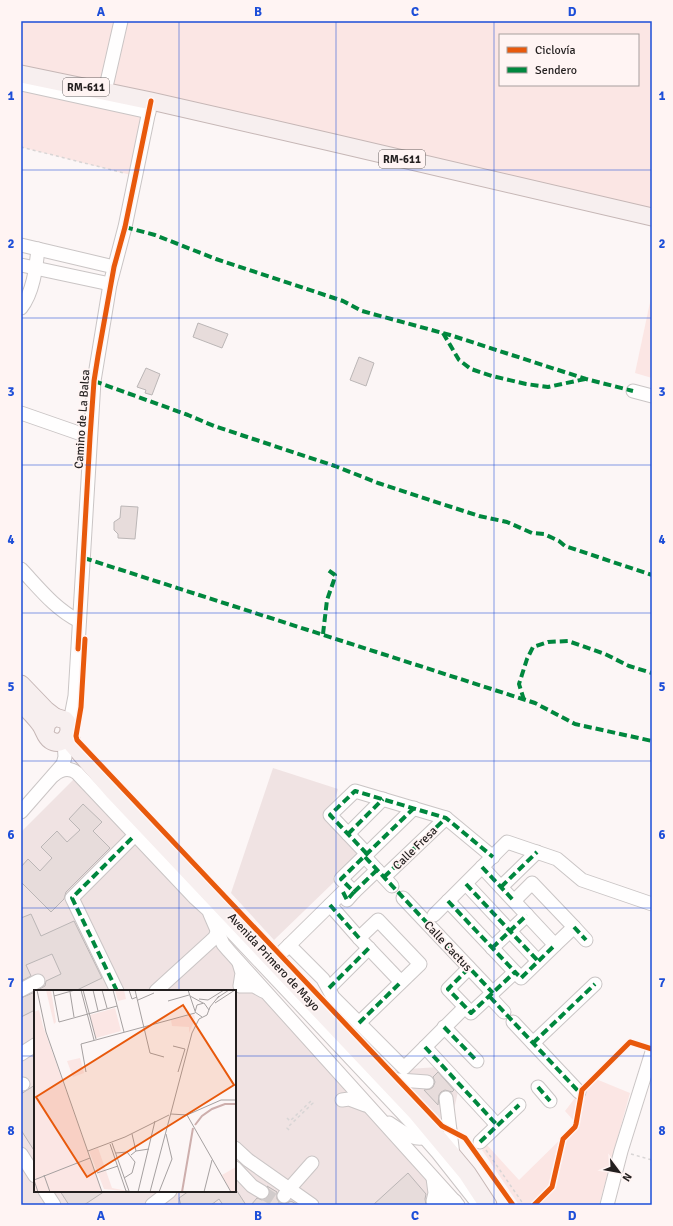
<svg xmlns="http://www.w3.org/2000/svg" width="673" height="1226" viewBox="0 0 673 1226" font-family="Signika,sans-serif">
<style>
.built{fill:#f0e3e3;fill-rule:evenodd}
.green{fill:#fbe6e4;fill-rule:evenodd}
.building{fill:#e7dcdb;stroke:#bbb6b6}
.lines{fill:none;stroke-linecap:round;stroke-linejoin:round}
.minor-tunnel{stroke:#d1cbcb;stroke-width:13;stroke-dasharray:13 6;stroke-linecap:butt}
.minor-casing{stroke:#cac5c5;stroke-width:15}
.major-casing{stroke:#c6b7b6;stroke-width:19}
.path{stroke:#d8d5d5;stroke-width:1.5;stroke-dasharray:3 3;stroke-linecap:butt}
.minor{stroke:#fffefe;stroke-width:13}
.major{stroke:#f7efef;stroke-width:17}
.quiet{stroke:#00873e;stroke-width:4;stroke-dasharray:8 4;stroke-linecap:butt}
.cycleway-casing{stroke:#fff4f3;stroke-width:8}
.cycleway{stroke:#e8590c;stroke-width:5}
.grid{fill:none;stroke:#1d4ed8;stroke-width:1;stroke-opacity:0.55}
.labels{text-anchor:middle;stroke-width:3.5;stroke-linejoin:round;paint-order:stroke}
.shield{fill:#fff4f3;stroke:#655f5f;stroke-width:1}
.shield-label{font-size:11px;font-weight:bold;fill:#231f1f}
.street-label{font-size:12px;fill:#231f1f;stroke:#fff4f3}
.inset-river{fill:none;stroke:#cdaeac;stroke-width:2}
.inset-road{fill:none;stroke:#a5a0a0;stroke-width:1}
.view{fill:#e8590c;fill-opacity:0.15;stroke:#e8590c;stroke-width:2}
.inset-edge{fill:none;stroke:#231f1f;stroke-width:2}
.neatline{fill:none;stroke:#1d4ed8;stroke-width:1.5}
.grid-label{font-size:13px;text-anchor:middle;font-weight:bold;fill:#1d4ed8}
</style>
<rect width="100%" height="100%" fill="#fcf6f6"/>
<g class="built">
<polygon points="273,768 338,789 329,820 363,854 274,940 231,893"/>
<path d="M 76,777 L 133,837 L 464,1205 L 21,1205 L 21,832 ZM 35,991 L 235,991 L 235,1191 L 35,1191 Z"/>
<polygon points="439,1067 459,1087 453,1114 458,1130 445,1124 392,1070"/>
</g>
<g class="green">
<path d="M 21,21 L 652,21 L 652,211 L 21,74 ZM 500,35 L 638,35 L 638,85 L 500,85 Z"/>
<polygon points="21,84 149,112 135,176 21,147"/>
<polygon points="652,293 652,378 635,373"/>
<polygon points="591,1077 630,1093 599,1205 519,1205 482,1150 487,1145 519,1180 573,1127 574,1121 565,1111"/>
</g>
<g class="building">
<polygon points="198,323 228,334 222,348 193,337"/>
<polygon points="359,357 374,363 366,386 350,380"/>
<polygon points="146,368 160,374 152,395 145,393 146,390 137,387"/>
<polygon points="121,506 138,507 135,539 118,538 118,534 114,530 114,522 120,518"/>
<polygon points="83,804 102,822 93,831 110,848 66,892 64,899 51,912 21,882 21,867 28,859 40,871 52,858 41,847 57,831 67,842 80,830 69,819"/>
<polygon points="31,914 41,936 74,921 102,978 75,991 36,991 45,986 46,981 61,974 52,954 26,965 31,976 21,981 21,918"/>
<polygon points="35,992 35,1010 21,1017 21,998"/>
<polygon points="438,1072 454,1090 452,1092 445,1090 441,1092 439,1095 438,1105 424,1090 430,1089 433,1087 435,1082 433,1077"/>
<polygon points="35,1085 35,1152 21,1130 21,1094"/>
<polygon points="408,1173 426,1194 425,1199 426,1205 373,1205"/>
<polygon points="267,1186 277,1192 277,1199 280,1203 287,1203 291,1201 298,1205 251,1205 257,1198 262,1200 269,1196 270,1192"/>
<polygon points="60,1191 105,1191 84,1205 69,1205"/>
<polygon points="189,1191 237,1191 246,1205 223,1205 219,1199 211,1205 181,1205 179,1198"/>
</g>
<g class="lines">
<polyline class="minor-tunnel" points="262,1192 282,1205"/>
<g class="minor-casing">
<g id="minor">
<polyline points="21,84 149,112"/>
<polyline points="105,91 121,21"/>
<polyline points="21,245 114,267"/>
<polyline points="21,265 110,284"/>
<path d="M 21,308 C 33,293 36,268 38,249"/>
<polyline points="633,391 652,396"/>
<polyline points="21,413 90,437"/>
<path d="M 21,569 C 39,588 55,609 79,621"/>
<polyline points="69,727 75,696 94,381 110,284 125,227 151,101"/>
<path d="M 54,775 C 61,769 69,767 77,773 L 195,898 L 229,929 L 409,1120 L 438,1153 L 479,1205"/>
<polyline points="21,812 63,764 65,757 64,740"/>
<polyline points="348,834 383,799"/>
<polyline points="367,854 330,815 355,791 446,818 493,857"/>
<polyline points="365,857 392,886"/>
<polyline points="482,867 555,945 574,927 532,883 514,901"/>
<polyline points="384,877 446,818"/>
<polyline points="466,884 538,961"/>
<polyline points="501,887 537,852"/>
<polyline points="354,892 377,870"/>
<polyline points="403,898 493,993"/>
<polyline points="448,901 515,972"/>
<polyline points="330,905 359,938"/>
<polyline points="210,914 223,944 229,951 458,1205"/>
<polyline points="434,915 507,842 557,859 582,880 652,904"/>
<polyline points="574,927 586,940"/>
<polyline points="289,945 323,979 333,997 404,1068 465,1007"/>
<polyline points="492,948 527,915"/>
<polyline points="273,961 343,892 347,900 354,892 341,879 414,808"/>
<polyline points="239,963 242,973 240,986 254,986 263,991"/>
<polyline points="469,968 448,989 471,1013 515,972 521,978 555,945"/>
<polyline points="329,988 369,948"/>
<polyline points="21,990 38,981"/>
<polyline points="117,991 72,898 133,837"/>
<polyline points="156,991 212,940 215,937 218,930"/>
<polyline points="490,997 504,1012"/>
<polyline points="513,1022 579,1092"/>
<polyline points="359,1023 420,964 378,920 359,938 401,982"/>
<polyline points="444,1027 477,1061"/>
<polyline points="533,1043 595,984"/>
<polyline points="425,1047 497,1125"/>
<polyline points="21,1054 35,1045"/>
<polyline points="385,1079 427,1082"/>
<polyline points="21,1084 23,1084"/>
<polyline points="538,1087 550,1101"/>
<polyline points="446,1098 453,1155"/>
<polyline points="342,1100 349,1099 365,1105"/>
<path d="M 389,1123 C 399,1129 416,1144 427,1136"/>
<polyline points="480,1142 519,1105"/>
<polyline points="235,1148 248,1160 312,1205"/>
<polyline points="21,1154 35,1176"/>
<polyline points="235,1168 252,1186 262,1192"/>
<polyline points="433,1178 435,1193 433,1201 440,1200 455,1201"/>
<polyline points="45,1191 54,1205"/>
<polyline points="284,1196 289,1189 312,1163"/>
<polyline points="152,1205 170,1191"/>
<polyline points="607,1205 621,1151 652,1052"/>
</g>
</g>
<g class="major-casing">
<g id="major">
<polyline points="21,74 151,101 330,142 652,217"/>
<polyline points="21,684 46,710 55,717"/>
<path d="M 21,703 C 28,710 35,717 40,724 C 44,729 45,737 50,740 C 64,749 75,730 65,720 L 55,717 L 47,723 L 45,732"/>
<polyline points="69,734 73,745 113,791 417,1113 467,1173 488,1205"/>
</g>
</g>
<g class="path">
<polyline points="21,147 124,173"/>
<polyline points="287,1118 290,1121 311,1101 313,1103 287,1128 291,1132"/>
<polyline points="486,1150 524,1205"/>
<polyline points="631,1154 652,1160"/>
</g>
<use href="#minor" class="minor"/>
<use href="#major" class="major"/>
<g class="quiet">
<polyline points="125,227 155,235 216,259 343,301 362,311 450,335 586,379 633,391"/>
<polyline points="443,333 459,360 471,369 492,376 526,384 548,387 585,379"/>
<polyline points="94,381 188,415 214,426 335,466 378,483 479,516 507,522 532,533 544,534 559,541 565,546 652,575"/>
<polyline points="84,558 535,703 575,724 652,741"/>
<polyline points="323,634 327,600 334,580 335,575 328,570"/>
<polyline points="524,700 519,684 527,659 533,647 548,642 568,641 605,654 629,666 652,673"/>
<polyline points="348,834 383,799"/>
<polyline points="367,854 330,815 355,791 446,818 493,857"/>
<polyline points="365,857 493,993"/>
<polyline points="482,867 514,901"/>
<polyline points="384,877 446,818"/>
<polyline points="466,884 538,961"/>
<polyline points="501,887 537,852"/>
<polyline points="343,892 347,900 354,892 341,879 414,808"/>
<polyline points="354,892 377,870"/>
<polyline points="448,901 515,972"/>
<polyline points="330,905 359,938"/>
<polyline points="574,927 586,940"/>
<polyline points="492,948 527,915"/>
<polyline points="469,968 448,989 471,1013 515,972 521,978 555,945"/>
<polyline points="329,988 369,948"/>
<polyline points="117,991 72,898 133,837"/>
<polyline points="490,997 579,1092"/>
<polyline points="359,1023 401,982"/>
<polyline points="444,1027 477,1061"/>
<polyline points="533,1043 595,984"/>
<polyline points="425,1047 497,1125"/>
<polyline points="538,1087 550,1101"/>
<polyline points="480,1142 519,1105"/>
</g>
<g class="cycleway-casing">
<g id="cycleway">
<polyline points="85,639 81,707 76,736 77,740 442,1126 465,1138 513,1205"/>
<polyline points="78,649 90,437 94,381 98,356 114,267 125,227 151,101"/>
<polyline points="534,1205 552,1187 563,1139 575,1127 576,1124 582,1090 630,1042 652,1049"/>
</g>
</g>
<use href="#cycleway" class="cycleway"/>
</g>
<path class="grid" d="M 179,21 L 179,991M 336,21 L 336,1205M 494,21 L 494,1205M 21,170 L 652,170M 21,318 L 652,318M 21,465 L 652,465M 21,613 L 652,613M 21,761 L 652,761M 21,908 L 652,908M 21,1056 L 35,1056M 235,1056 L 652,1056M 179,1191 L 179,1205"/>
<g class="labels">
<g class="shield">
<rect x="63" y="78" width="46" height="18" rx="3"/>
<rect x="379" y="150" width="46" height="18" rx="3"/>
</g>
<g class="shield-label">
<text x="86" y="91">RM-611</text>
<text x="402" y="163">RM-611</text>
</g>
<g class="street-label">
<text transform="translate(82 419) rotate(-86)" y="4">Camino de La Balsa</text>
<text transform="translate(415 848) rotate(-44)" y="4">Calle Fresa</text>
<text transform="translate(448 946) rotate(47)" y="4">Calle Cactus</text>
<text transform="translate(274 962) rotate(47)" y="4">Avenida Primero de Mayo</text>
</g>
</g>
<g transform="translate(34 990)">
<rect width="202" height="202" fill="#fcf6f6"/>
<path d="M 12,0 L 17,0 L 22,32 L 20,34 ZM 81,0 L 90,0 L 92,9 L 84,11 ZM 81,18 L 87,41 L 62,48 L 56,25 ZM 5,20 L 9,36 L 68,202 L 0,202 L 0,22 ZM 160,24 L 161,29 L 155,43 L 155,37 L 138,36 L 137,30 ZM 46,68 L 50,83 L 39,87 L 33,71 ZM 64,158 L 78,198 L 99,202 L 70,199 L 55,161 ZM 202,177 L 202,202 L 197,202 L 188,185 Z" fill="#fbe6e4"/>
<path class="inset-river" d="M 161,135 L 168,126 L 178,119 L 191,114 L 202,114M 148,202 L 159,138"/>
<path class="inset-road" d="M 3,0 L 12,42 L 68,202M 19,0 L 25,32 L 83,16M 47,0 L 60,50M 49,0 L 62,49M 59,0 L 64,21M 68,0 L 73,18M 79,0 L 90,42M 95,0 L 98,9 L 103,7M 101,0 L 116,63 L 130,67M 154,0 L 161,21M 36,2 L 40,27M 20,6 L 41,0M 156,6 L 169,13M 183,8 L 195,0M 165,9 L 174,10 L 190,0M 104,10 L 120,3M 134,11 L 155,5M 181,13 L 201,0M 168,27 L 161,22 L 163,15 L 170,13 L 175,20M 139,56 L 151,59 L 144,82M 52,82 L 47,54 L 161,23M 137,124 L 153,125 L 187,110 L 202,110M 153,125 L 197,202M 98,144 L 102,161M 78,153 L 95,201M 76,154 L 92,201 L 99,202M 54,161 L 91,147 L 135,125M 82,163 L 93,162 L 101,172 L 98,183 L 90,188M 97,165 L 102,161 L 115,159M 63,183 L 84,176M 10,185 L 16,202M 0,190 L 56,168M 0,190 L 4,202M 104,202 L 121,131M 116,202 L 158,43 L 165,29 L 173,25 L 176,17 L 185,6M 125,202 L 138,169 L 132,144M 170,202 L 178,170"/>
<path class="view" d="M 149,15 L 200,95 L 53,187 L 2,107 Z"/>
<rect width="202" height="202" class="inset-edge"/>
</g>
<rect width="673" height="1226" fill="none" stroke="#fff4f3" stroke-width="44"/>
<rect x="499" y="34" width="140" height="52" fill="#fff4f3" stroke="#a79f9e"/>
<rect x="507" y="47" width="20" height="6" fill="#e8590c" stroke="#a79f9e"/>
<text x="535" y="54" font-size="12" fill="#231f1f">Ciclovía</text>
<rect x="507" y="67" width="20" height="6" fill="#00873e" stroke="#a79f9e"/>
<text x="535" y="74" font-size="12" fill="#231f1f">Sendero</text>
<g transform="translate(619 1172) rotate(122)" stroke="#fff4f3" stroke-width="3" paint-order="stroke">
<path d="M0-3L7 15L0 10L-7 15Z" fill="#231f1f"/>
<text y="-6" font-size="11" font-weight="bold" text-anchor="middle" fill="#231f1f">N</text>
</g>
<rect x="22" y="22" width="629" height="1182" class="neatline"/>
<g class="grid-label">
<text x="101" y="16">A</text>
<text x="258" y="16">B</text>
<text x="415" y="16">C</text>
<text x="572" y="16">D</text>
<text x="11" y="100">1</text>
<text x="662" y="100">1</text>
<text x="11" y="248">2</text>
<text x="662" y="248">2</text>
<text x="11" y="396">3</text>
<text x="662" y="396">3</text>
<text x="11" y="544">4</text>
<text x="662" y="544">4</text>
<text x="11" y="691">5</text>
<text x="662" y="691">5</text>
<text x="11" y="839">6</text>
<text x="662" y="839">6</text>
<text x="11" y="987">7</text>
<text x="662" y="987">7</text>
<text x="11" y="1135">8</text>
<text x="662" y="1135">8</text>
<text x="101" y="1220">A</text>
<text x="258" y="1220">B</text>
<text x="415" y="1220">C</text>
<text x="572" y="1220">D</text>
</g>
</svg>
